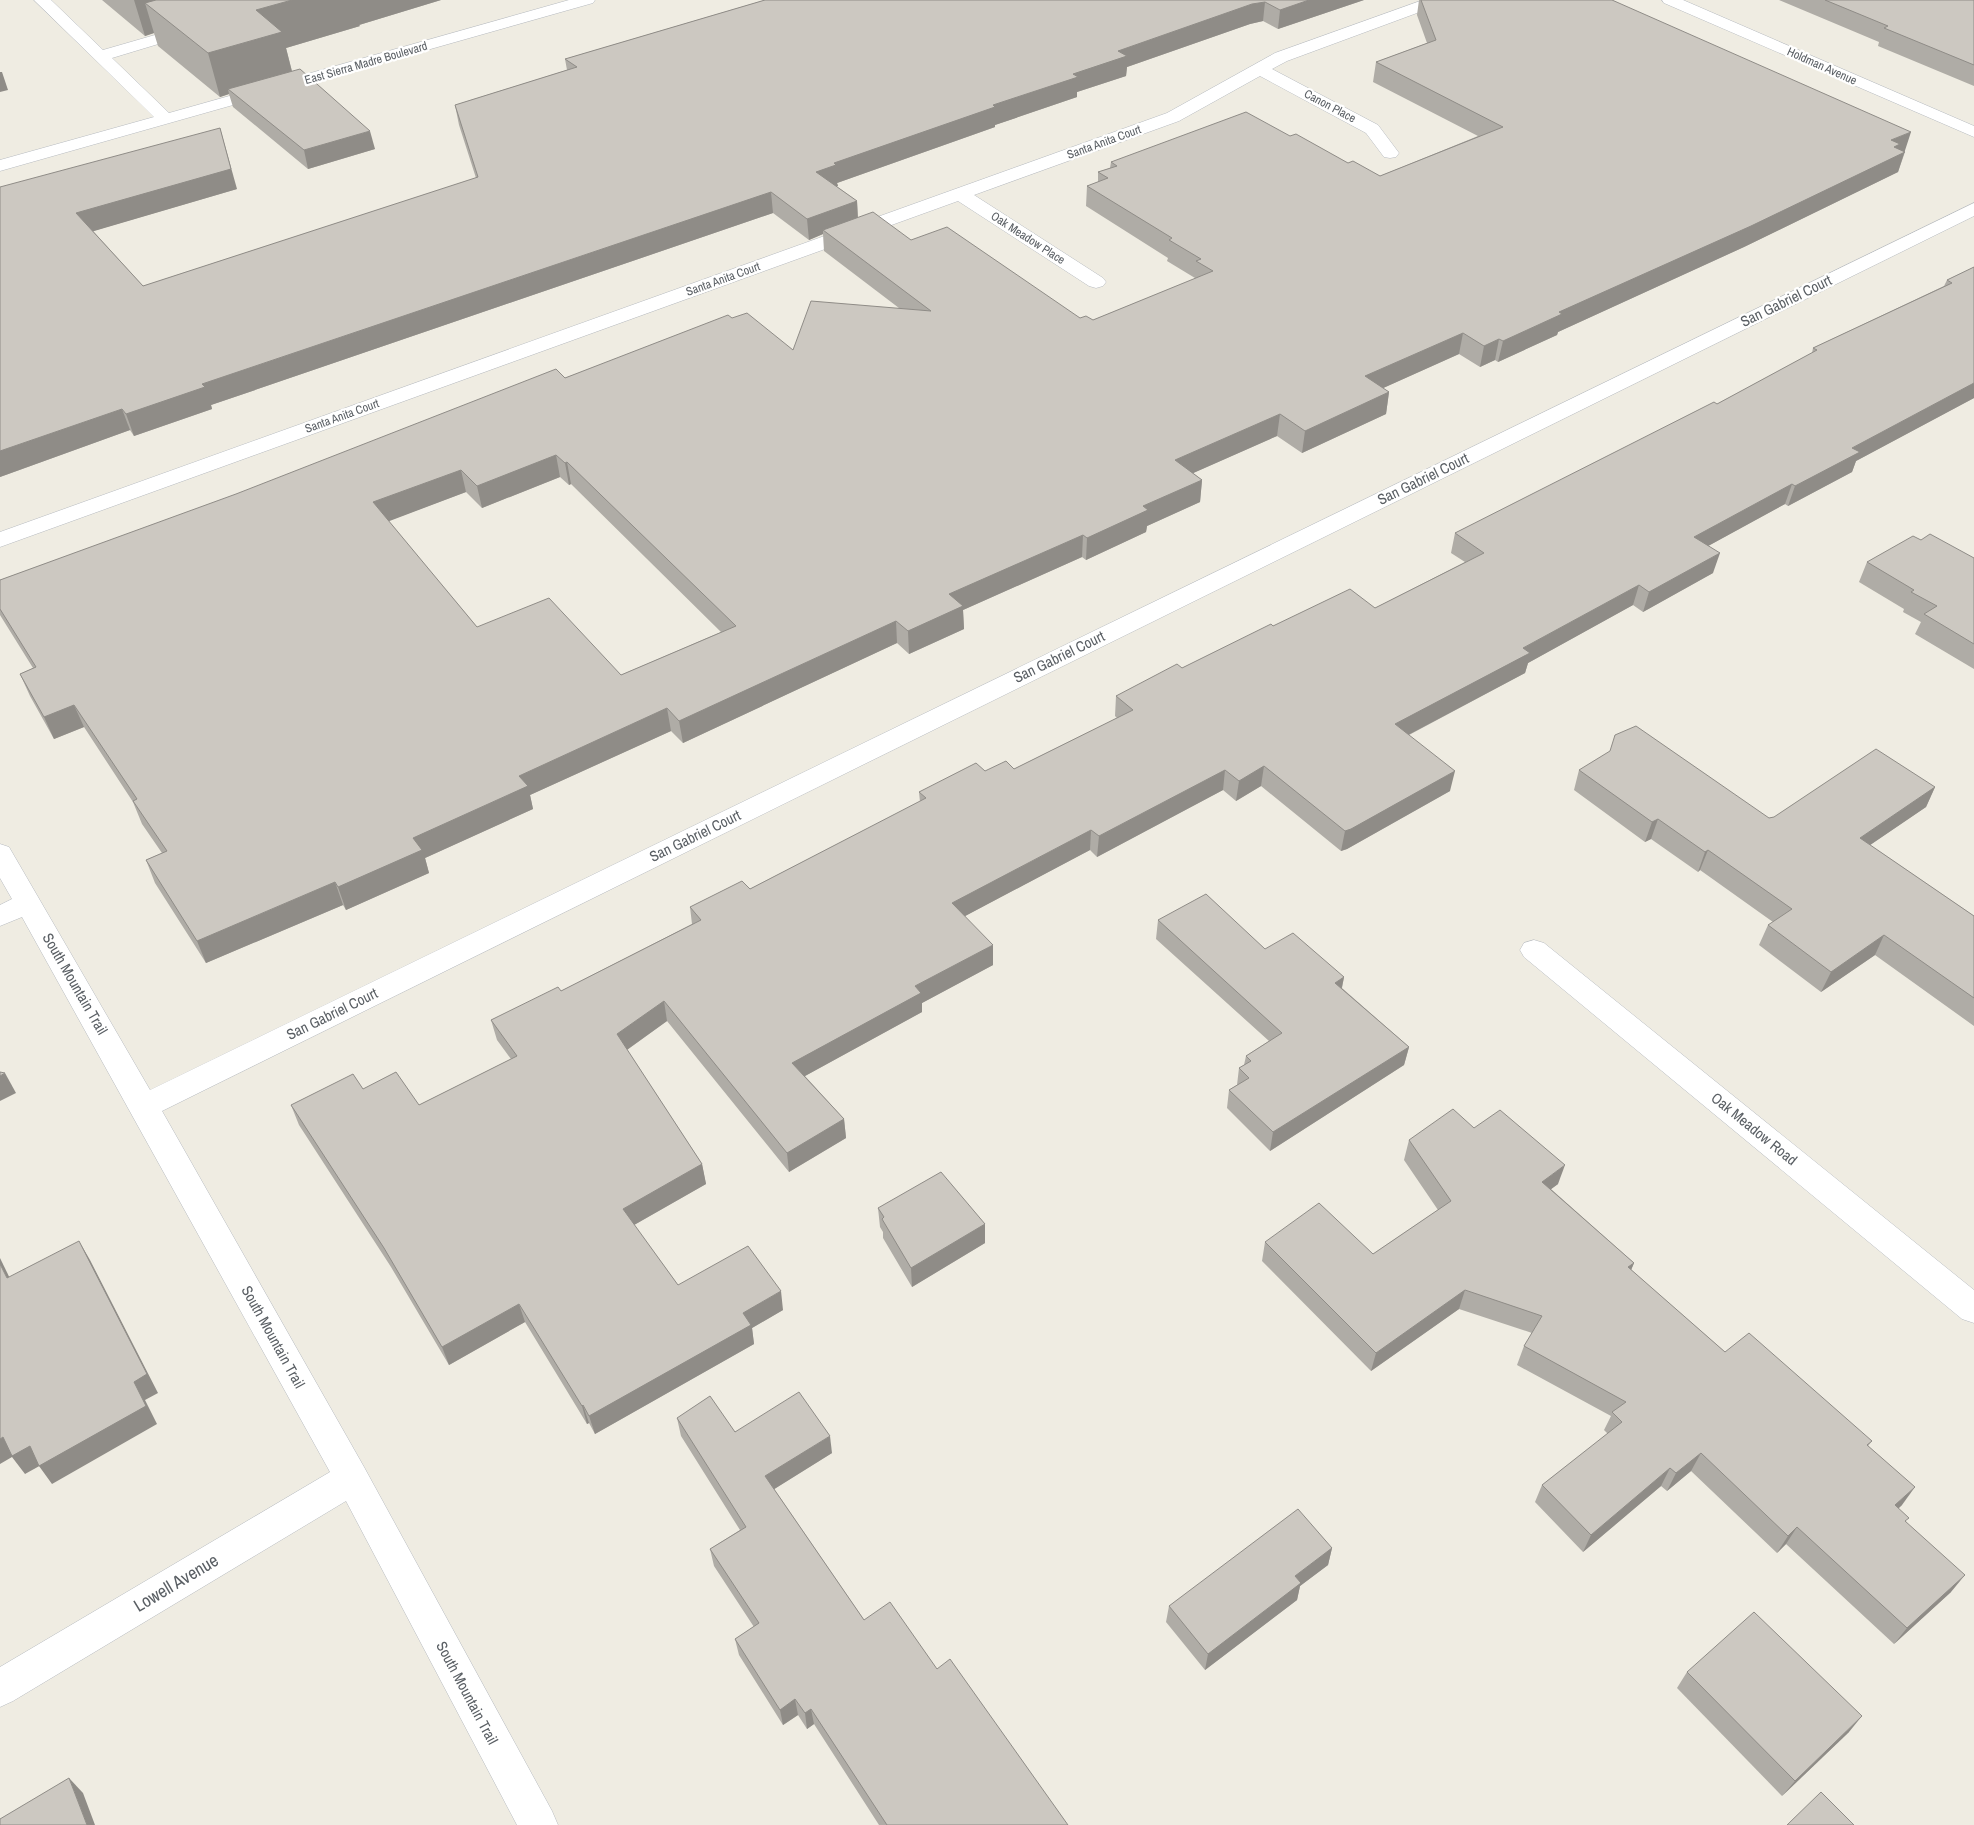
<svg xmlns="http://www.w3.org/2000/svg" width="1974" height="1825" viewBox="0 0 1974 1825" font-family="'Archivo Narrow',sans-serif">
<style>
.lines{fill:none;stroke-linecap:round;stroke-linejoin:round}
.minor-casing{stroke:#b7bbc0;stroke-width:1}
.minor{fill:#fff;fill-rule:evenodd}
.wall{fill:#afaca6;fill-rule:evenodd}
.shaded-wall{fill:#8f8c87}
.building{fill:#ccc8c1;stroke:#8f8c87;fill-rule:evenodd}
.labels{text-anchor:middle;stroke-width:4.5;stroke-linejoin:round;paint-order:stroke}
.far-street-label{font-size:12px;fill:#5a5f64;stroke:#fff}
.street-label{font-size:15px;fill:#5a5f64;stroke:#fff}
.near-street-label{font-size:18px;fill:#5a5f64;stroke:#fff}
</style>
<rect width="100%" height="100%" fill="#efece2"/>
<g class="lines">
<g class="minor-casing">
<g id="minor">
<polygon points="34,0 51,0 103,50 186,26 198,26 200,29 198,32 112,58 169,113 569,0 595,0 593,3 0,171 0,160 154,117"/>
<polygon points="1423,0 1446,0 1444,3 1287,61 1272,69 1378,125 1399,153 1396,157 1390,158 1384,157 1366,133 1260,76 1179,121 974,195 1103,278 1106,282 1103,286 1096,288 1089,286 958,201 0,547 0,532 1167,113 1275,53"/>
<polygon points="1662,0 1683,0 1974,126 1974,137 1664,3"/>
<polygon points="1974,203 1974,216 162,1111 364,1467 552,1811 558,1825 517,1825 346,1501 13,1701 0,1707 0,1667 330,1472 22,917 0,926 0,905 12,899 0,878 0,844 9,847 150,1090"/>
<polygon points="1534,940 1544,943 1974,1290 1974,1323 1962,1319 1524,957 1520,950 1524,943"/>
</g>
</g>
<use href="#minor" class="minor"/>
</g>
<g class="wall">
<polygon points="102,0 441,0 359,25 360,26 286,48 292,71 375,149 308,169 233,107 229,94 220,97 158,46 154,33 145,36"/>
<path d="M 765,0 L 1364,0 L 1278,29 L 1263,21 L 1250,24 L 1127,67 L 1126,76 L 1077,92 L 1077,97 L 995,125 L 995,127 L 837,183 L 838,186 L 836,186 L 857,201 L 858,218 L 911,240 L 1080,318 L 1093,320 L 1195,279 L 1195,278 L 1167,261 L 1168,258 L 1086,206 L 1087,186 L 1098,182 L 1098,172 L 1110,168 L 1111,162 L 1290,136 L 1348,163 L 1380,176 L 1478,136 L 1373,82 L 1376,62 L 1427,43 L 1417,15 L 1419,0 L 1612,0 L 1905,152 L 1898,172 L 1744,247 L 1558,332 L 1557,335 L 1498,362 L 1495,360 L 1480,367 L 1459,354 L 1383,388 L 1389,392 L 1386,414 L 1302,453 L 1277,436 L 1193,473 L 1202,480 L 1200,502 L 1147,526 L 1146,532 L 1086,560 L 1082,557 L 963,610 L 964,629 L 909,654 L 897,643 L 683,743 L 671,731 L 530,795 L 533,809 L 425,858 L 429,873 L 346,910 L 343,905 L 206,963 L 155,883 L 146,860 L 162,853 L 142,824 L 133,802 L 84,727 L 54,739 L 30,696 L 20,674 L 33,668 L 0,615 L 0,580 L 732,318 L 793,350 L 899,308 L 824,251 L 823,234 L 809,240 L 773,213 L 211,405 L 212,409 L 134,436 L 130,430 L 0,477 L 0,187 L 237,189 L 93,231 L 143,286 L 476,178 L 459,125 L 455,105 L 567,70 L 565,59 ZM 560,477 L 569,485 L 571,484 L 721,632 L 621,675 L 477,627 L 388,521 L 466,492 L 482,508 Z"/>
<polygon points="1779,0 1974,0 1974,86 1878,46 1879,42"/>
<polygon points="1974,267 1974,398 1856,461 1852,472 1788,506 1785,504 1708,546 1713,573 1643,612 1633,605 1528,663 1525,673 1409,735 1450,791 1347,849 1341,851 1261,786 1236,801 1223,790 1097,857 1090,850 965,916 993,965 922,1003 922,1012 805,1076 844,1119 846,1138 789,1172 667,1021 627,1050 702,1164 706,1184 634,1225 678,1285 783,1310 752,1328 754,1344 595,1434 589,1423 587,1424 525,1322 449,1365 391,1267 299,1125 291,1105 363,1089 419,1105 511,1059 497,1040 491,1020 561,991 692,924 690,907 750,889 920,802 919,792 985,771 1014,769 1117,718 1115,716 1116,696 1182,668 1273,626 1375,608 1465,562 1451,553 1455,533 1717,404 1812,353 1813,348 1944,286 1947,280"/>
<polygon points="1921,540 1974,558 1974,669 1915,634 1921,622 1903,612 1904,609 1859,582 1867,562"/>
<polygon points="1579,770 1769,818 1774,817 1935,787 1926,807 1870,845 1974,916 1974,1026 1875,955 1821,992 1759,945 1768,925 1773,922 1700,870 1698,872 1651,839 1645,842 1574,790"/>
<polygon points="1158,920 1265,949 1344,977 1342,988 1409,1047 1404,1065 1270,1151 1227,1108 1229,1090 1237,1085 1239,1068 1244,1065 1246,1056 1269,1041 1156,939"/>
<polygon points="1474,1128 1558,1184 1551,1189 1634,1263 1631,1270 1725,1352 1872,1441 1868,1446 1902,1505 1898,1509 1951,1592 1894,1644 1786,1544 1777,1553 1691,1471 1667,1491 1661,1486 1583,1552 1535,1502 1542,1485 1608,1434 1604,1430 1611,1416 1517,1365 1524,1346 1532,1333 1459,1309 1371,1371 1262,1261 1265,1242 1373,1254 1438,1210 1404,1160 1409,1140"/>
<polygon points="878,1208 985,1224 985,1243 912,1287 883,1238 883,1232 880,1227"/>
<polygon points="677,1418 832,1453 774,1489 864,1620 937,1669 1068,1825 879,1825 814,1724 807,1729 798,1715 783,1725 739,1655 735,1639 754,1627 714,1566 710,1549 740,1530 681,1436"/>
<polygon points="1332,1548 1328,1565 1300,1586 1297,1600 1205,1670 1166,1622 1169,1606"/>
<polygon points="1687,1672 1849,1732 1782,1796 1677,1688"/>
</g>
<g class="shaded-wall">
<polygon points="134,0 265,0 145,3 154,33 145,36"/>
<polygon points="292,0 441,0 359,25 360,26 286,48 293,76 228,89 229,94 220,97 208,53 256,10"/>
<polygon points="1309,0 1364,0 1278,29 1280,10"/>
<polygon points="1265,2 1263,21 1250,24 1127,67 1126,76 1077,92 1077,97 995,125 995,127 837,183 838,186 818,192 816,172 834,163 993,105 1073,74 1118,51 1252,4"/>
<polygon points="0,72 2,72 8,90 0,92"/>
<polygon points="220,128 237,189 84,234 76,213"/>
<polygon points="370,131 375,149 308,169 304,150"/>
<polygon points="1911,132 1898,172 1744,247 1558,332 1557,335 1498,362 1503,341 1891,140"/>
<polygon points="771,192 773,213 211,405 212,409 134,436 126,414 202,384"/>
<polygon points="857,201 858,222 823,230 823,234 809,240 807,219"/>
<polygon points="1463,333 1459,354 1361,398 1365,376"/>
<polygon points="1499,339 1495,360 1480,367 1484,346"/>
<polygon points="1974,383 1974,398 1856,461 1852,472 1788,506 1795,486 1852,448"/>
<polygon points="1389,392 1386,414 1302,453 1305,431"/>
<polygon points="122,409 130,430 0,477 0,451"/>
<polygon points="1280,414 1277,436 1173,482 1175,460"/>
<polygon points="556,455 560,477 482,508 477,486"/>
<polygon points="567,462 571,484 569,485 565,463"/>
<polygon points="461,470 466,492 379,525 373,502"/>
<polygon points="1202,480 1200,502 1147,526 1146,532 1086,560 1087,538 1143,506"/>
<polygon points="1792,484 1785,504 1688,557 1694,537"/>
<polygon points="1083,535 1082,557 963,610 964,629 909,654 908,631 949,594"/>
<polygon points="1720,553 1713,573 1643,612 1649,592"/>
<polygon points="1639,585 1633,605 1528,663 1525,673 1391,744 1395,724 1523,648"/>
<polygon points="896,621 897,643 683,743 679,721"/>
<polygon points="74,705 84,727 54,739 44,717"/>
<polygon points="667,708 671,731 530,795 533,809 425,858 429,873 346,910 338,887 413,838 519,776"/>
<polygon points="1264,766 1261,786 1236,801 1239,781"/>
<polygon points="1225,770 1223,790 1097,857 1099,836"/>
<polygon points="1455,771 1450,791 1347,849 1341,851 1345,831"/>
<polygon points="1935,787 1926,807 1851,858 1860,838"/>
<polygon points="1658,819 1651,839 1645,842 1652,822"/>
<polygon points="1091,830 1090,850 952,923 952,903"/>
<polygon points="1708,850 1700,870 1698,872 1705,852"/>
<polygon points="335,882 343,905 206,963 197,941"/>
<polygon points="1884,935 1875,955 1821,992 1831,972"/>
<polygon points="993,945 993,965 922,1003 922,1012 794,1082 792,1063 915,986"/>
<polygon points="1344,977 1340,996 1335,983"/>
<polygon points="664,1001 667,1021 621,1054 617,1034"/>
<polygon points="1409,1047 1404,1065 1270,1151 1273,1132"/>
<polygon points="5,1073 16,1093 0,1101 0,1076"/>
<polygon points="844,1119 846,1138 789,1172 787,1153"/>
<polygon points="702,1164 706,1184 627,1229 623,1209"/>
<polygon points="1565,1165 1558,1184 1535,1201 1542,1182"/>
<polygon points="985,1224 985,1243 912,1287 911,1268"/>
<polygon points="79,1241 90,1260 158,1393 145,1400 157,1424 52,1484 39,1466 134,1382"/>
<polygon points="0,1258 19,1297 7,1278 0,1264"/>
<polygon points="1634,1263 1626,1282 1628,1267"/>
<polygon points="1465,1290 1459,1309 1371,1371 1376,1353"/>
<polygon points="781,1291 783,1310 752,1328 754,1344 595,1434 589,1416 743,1313"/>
<polygon points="519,1304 525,1322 449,1365 442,1347"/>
<polygon points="583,1405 589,1423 587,1424 582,1406"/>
<polygon points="830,1436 832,1453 768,1493 765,1476"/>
<polygon points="3,1437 30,1446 43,1464 25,1474 12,1457 0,1464 0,1439"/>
<polygon points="1701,1453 1691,1471 1667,1491 1676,1473"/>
<polygon points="1670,1468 1661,1486 1583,1552 1591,1535"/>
<polygon points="1915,1487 1902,1505 1882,1523 1895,1505"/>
<polygon points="1797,1527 1786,1544 1777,1553 1788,1536"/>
<polygon points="1332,1548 1328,1565 1300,1586 1297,1600 1205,1670 1208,1654 1295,1576"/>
<polygon points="1965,1575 1951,1592 1894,1644 1907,1628"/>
<polygon points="795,1699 798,1715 783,1725 780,1710"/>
<polygon points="811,1709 814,1724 807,1729 805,1713"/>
<polygon points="1862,1716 1849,1732 1782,1796 1795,1781"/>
<polygon points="69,1778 83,1793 95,1825 87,1825"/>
</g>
<g class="building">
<polygon points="156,0 292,0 256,10 282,32 208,53 145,3"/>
<polygon points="765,0 1309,0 1280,10 1265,2 1252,4 1118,51 1127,56 1073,74 1078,77 993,105 995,107 834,163 836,165 816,172 857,201 807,219 771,192 202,384 205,387 126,414 122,409 0,451 0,187 220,128 231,169 76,213 143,286 478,177 455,105 577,67 565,59"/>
<path d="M 1421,0 L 1612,0 L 1911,132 L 1891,140 L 1900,144 L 1894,147 L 1905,152 L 1751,226 L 1559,312 L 1562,314 L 1503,341 L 1499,339 L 1484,346 L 1463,333 L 1365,376 L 1389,392 L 1305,431 L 1280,414 L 1175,460 L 1202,480 L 1143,506 L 1148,510 L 1087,538 L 1083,535 L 949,594 L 963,606 L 908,631 L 896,621 L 679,721 L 667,708 L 519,776 L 528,786 L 413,838 L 422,850 L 338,887 L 335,882 L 197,941 L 146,860 L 167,851 L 133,801 L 137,799 L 74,705 L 44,717 L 20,674 L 36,667 L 0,609 L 0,580 L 236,494 L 556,369 L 565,378 L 728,315 L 732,318 L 747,313 L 793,350 L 811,301 L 931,311 L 823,230 L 873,212 L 911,240 L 947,227 L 1080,318 L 1086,316 L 1093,320 L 1213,271 L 1196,261 L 1201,259 L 1169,240 L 1172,238 L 1087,186 L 1108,178 L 1098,172 L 1117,166 L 1111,162 L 1246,112 L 1290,136 L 1296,134 L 1348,163 L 1353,161 L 1380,176 L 1503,127 L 1376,62 L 1436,40 ZM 556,455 L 565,463 L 567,462 L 736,626 L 621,675 L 549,598 L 477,627 L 373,502 L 461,470 L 477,486 Z"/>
<polygon points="1825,0 1974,0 1974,65 1884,28 1888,26"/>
<polygon points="300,69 370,131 304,150 228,89"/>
<polygon points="1974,267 1974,383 1852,448 1860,452 1795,486 1792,484 1694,537 1720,553 1649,592 1639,585 1523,648 1530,653 1395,724 1455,771 1351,829 1345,831 1264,766 1239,781 1225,770 1099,836 1091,830 952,903 993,945 915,986 921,993 792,1063 844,1119 787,1153 664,1001 617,1034 702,1164 623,1209 678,1285 748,1246 781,1291 743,1313 751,1325 589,1416 583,1405 582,1406 519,1304 442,1347 384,1248 291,1105 353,1074 363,1089 396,1072 419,1105 517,1056 491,1020 558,987 561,991 701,920 690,907 742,881 750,889 926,798 919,792 976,763 985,771 1006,761 1014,769 1133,710 1116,696 1177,664 1182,668 1271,624 1273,626 1350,589 1375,608 1484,553 1455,533 1714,402 1717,404 1817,350 1813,348 1952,283 1947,280"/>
<polygon points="1930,534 1974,558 1974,644 1924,614 1937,606 1911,592 1914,590 1867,562 1913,536 1921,540"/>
<polygon points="1636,726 1769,818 1774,817 1876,749 1935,787 1860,838 1974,916 1974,998 1884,935 1831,972 1768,925 1792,909 1708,850 1705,852 1658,819 1652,822 1579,770 1610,751 1615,735"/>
<polygon points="1206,894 1265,949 1293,933 1344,977 1335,983 1409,1047 1273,1132 1229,1090 1249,1078 1239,1068 1251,1061 1246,1056 1282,1033 1158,920"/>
<polygon points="0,1072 5,1073 0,1076"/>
<polygon points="1453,1109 1474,1128 1500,1110 1565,1165 1542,1182 1634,1263 1628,1267 1725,1352 1749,1333 1872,1441 1867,1445 1915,1487 1895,1505 1909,1518 1905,1521 1965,1575 1907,1628 1797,1527 1788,1536 1701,1453 1676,1473 1670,1468 1591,1535 1542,1485 1622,1422 1612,1412 1626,1402 1524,1346 1542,1316 1465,1290 1376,1353 1265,1242 1319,1203 1373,1254 1451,1201 1409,1140"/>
<polygon points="941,1172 985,1224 911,1268 882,1219 884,1217 878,1208"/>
<polygon points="79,1241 147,1374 134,1382 146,1406 39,1466 30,1446 12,1456 3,1437 0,1439 0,1264 7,1278"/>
<polygon points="799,1392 830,1436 765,1476 864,1620 890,1602 937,1669 950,1659 1068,1825 887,1825 811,1709 805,1713 795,1699 780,1710 735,1639 759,1623 710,1549 746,1527 677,1418 710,1396 735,1432"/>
<polygon points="1298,1509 1332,1548 1295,1576 1301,1583 1208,1654 1169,1606"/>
<polygon points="1754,1612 1862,1716 1795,1781 1687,1672"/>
<polygon points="69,1778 87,1825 0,1825 0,1819"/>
<polygon points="1821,1792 1854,1825 1787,1825"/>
</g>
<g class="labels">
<g class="far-street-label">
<text transform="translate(366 63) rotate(-16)" y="4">East Sierra Madre Boulevard</text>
<text transform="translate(1822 66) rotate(24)" y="4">Holdman Avenue</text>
<text transform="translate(1330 106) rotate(28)" y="4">Canon Place</text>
<text transform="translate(1104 142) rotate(-20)" y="4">Santa Anita Court</text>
<text transform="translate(1028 238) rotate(33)" y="4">Oak Meadow Place</text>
<text transform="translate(723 279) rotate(-20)" y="4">Santa Anita Court</text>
<text transform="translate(342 416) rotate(-20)" y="4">Santa Anita Court</text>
</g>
<g class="street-label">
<text transform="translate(1786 301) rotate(-26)" y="5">San Gabriel Court</text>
<text transform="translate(1423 479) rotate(-26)" y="5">San Gabriel Court</text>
<text transform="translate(1059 657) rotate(-26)" y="5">San Gabriel Court</text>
<text transform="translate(695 836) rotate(-26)" y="5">San Gabriel Court</text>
<text transform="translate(75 984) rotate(60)" y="5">South Mountain Trail</text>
<text transform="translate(332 1014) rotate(-26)" y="5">San Gabriel Court</text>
<text transform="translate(1754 1129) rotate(39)" y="5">Oak Meadow Road</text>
<text transform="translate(273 1337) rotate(61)" y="5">South Mountain Trail</text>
<text transform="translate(467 1693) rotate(62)" y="5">South Mountain Trail</text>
</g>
<g class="near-street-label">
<text transform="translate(176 1583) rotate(-31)" y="6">Lowell Avenue</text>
</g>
</g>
</svg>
